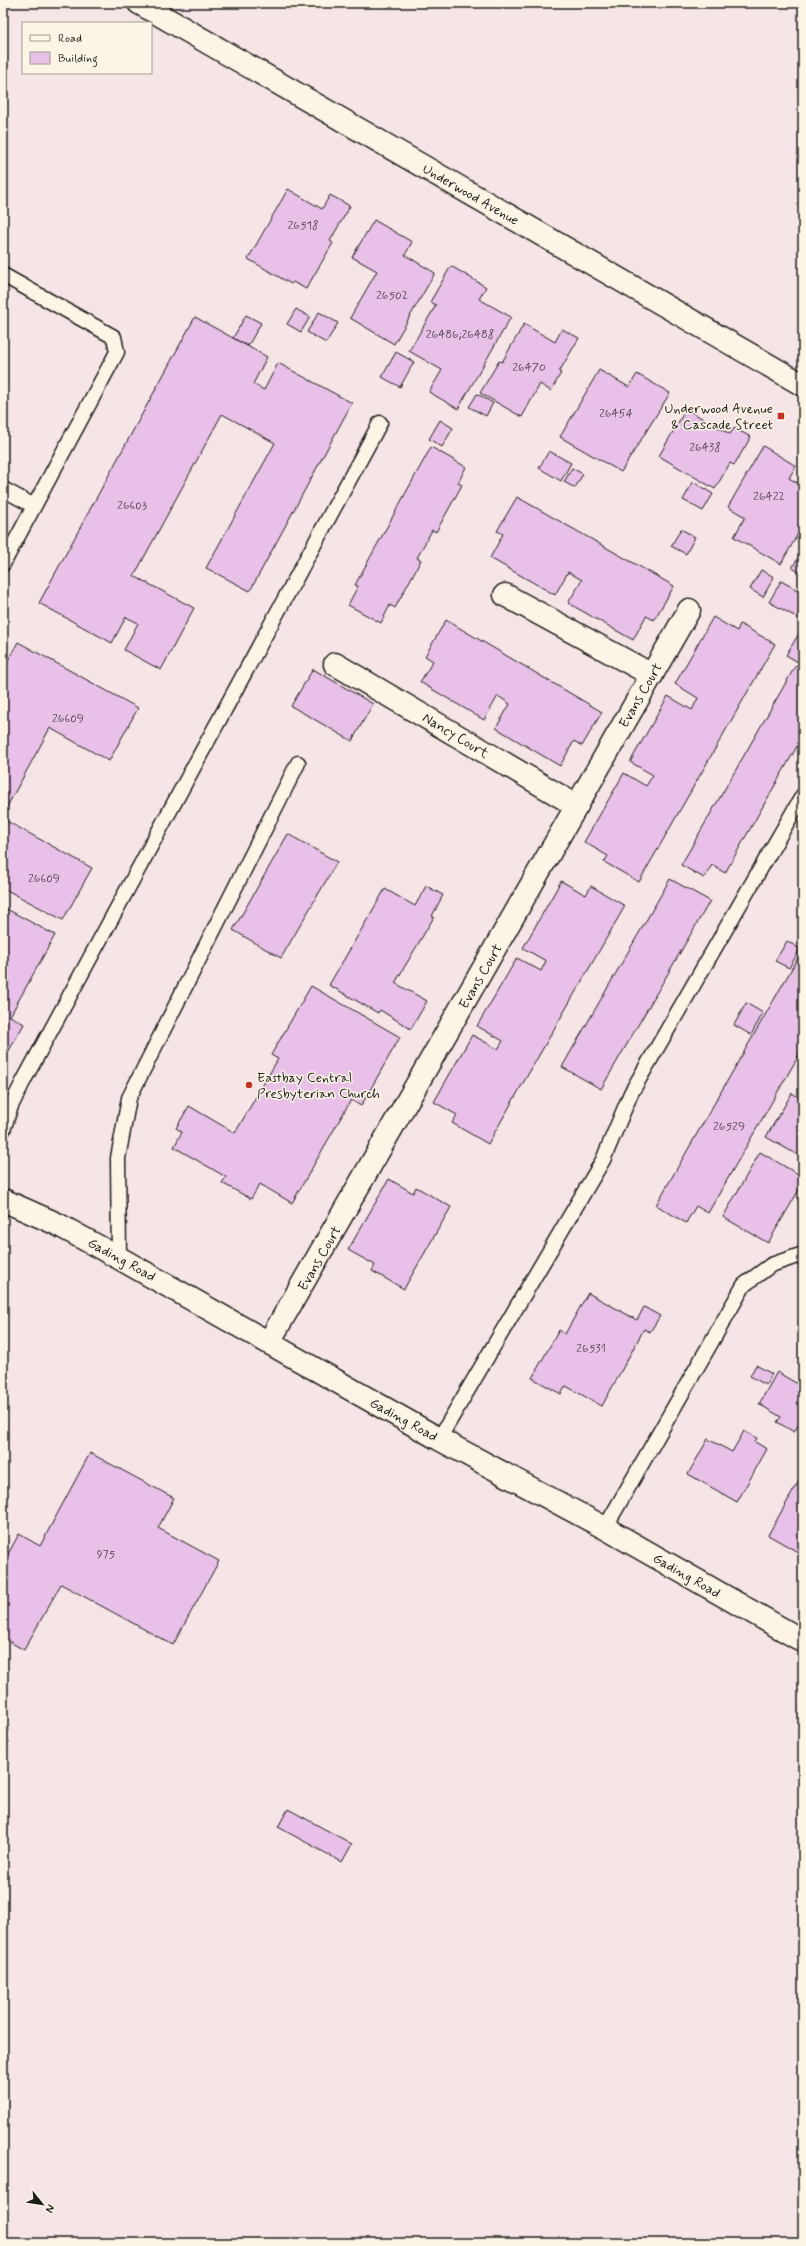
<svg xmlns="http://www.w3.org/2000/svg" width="806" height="2246" viewBox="0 0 806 2246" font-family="Mynerve,sans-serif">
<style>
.building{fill:#e8c0e8;stroke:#1c1c1c}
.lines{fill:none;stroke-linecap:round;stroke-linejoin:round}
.lane-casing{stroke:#1c1c1c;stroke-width:17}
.street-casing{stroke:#1c1c1c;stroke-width:25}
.secondary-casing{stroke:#1c1c1c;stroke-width:25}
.lane{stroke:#fcf5e5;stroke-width:14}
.street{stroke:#fcf5e5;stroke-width:22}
.secondary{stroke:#fcf5e5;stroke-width:22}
.poi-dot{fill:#c8321e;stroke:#fcf5e5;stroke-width:1.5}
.labels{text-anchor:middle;stroke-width:3;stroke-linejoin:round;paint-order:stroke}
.number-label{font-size:12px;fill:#4f454f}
.street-label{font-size:14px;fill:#1c1c1c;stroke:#fcf5e5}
.poi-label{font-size:14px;fill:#1c1c1c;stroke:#fcf5e5;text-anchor:end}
</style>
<rect width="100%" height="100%" fill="#f6e5e6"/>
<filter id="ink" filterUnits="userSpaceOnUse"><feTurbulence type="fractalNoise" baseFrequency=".025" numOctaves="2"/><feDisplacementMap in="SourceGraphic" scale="8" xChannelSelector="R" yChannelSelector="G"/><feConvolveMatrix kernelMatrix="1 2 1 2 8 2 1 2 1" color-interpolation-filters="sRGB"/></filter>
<g filter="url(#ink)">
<g class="building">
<polygon points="288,189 322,209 330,195 350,206 330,241 333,243 306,289 293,282 291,284 248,259"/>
<polygon points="374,220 412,242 405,255 435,273 394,344 350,318 377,271 352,257"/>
<polygon points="451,266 486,287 479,299 511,317 458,409 429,392 442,370 409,351 436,305 430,302"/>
<polygon points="296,309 310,317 301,332 287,324"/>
<polygon points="319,312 338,323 326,343 307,332"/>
<polygon points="246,315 261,323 248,346 233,338"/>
<polygon points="195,317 267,357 253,384 264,390 278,363 352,403 250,591 206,568 275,443 222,414 134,576 194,608 161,670 124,650 138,623 126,617 112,643 39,603"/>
<polygon points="524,324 555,342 562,329 579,338 559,372 561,373 551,391 540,384 522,417 480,393 499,361 502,362"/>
<polygon points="396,352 414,362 400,387 382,377"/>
<polygon points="599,370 629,387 637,374 670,393 621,472 560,437"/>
<polygon points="477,394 493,403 486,416 469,407"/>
<polygon points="686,409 730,434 734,428 751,437 734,465 730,463 715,489 659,456"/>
<polygon points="440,420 453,428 442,447 429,439"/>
<polygon points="763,446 796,466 789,478 803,486 803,525 781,564 734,537 745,517 728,507"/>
<polygon points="431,447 466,467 458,483 462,485 436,532 432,530 417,558 421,560 395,608 390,605 381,623 348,605 358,586 355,585"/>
<polygon points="549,451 571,463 561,481 539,468"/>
<polygon points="572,468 583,474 575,488 564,482"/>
<polygon points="693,482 713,494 703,511 683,500"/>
<polygon points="517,497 674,586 654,620 646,616 633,640 568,603 582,580 568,572 555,595 490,558 503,534 497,531"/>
<polygon points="681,529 695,537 686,554 671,546"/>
<polygon points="803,550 803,574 792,568"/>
<polygon points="761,570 774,577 763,597 750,589"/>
<polygon points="781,581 803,593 803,609 798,618 769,602"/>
<polygon points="713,617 737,631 740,624 775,644 639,882 604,862 608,856 584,842 624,773 646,786 653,775 630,762 668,696 692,710 698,698 675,684"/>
<polygon points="446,620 602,712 582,746 574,741 560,766 496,728 510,704 498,696 484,720 420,682 433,661 425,656"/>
<polygon points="803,627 803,653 798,662 786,655"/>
<polygon points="18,642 138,708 109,761 50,728 3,814 3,669"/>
<polygon points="796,665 803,669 803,736 725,873 712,865 704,878 681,865"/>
<polygon points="313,669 373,704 352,741 291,706"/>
<polygon points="3,819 92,868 63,920 3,888"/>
<polygon points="288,834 337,862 281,958 233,930"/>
<polygon points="670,879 710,901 601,1089 562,1067"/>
<polygon points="561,881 586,895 591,886 625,906 488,1144 452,1123 457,1115 434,1102 472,1035 498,1049 503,1041 477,1026 517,958 541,971 546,961 523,948"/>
<polygon points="426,886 443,895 432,916 434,917 395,983 427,1001 411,1029 380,1010 378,1013 329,985 385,889 415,906"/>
<polygon points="3,907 55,935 10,1016 24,1024 3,1061"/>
<polygon points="787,941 800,949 789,968 775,961"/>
<polygon points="803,949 803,1048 708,1213 696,1206 686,1223 656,1205"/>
<polygon points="311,986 400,1037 361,1106 351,1100 292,1203 260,1184 251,1199 222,1183 226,1177 174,1147 182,1132 176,1128 189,1106 235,1133 278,1059 271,1055"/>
<polygon points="746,1003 763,1013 751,1035 734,1025"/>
<polygon points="792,1093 803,1100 803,1158 766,1137"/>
<polygon points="760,1152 803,1177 803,1183 768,1243 723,1217"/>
<polygon points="389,1179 413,1193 416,1187 451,1207 404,1289 372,1271 375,1265 348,1250"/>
<polygon points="588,1293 637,1320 644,1307 660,1316 650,1332 644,1329 602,1406 566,1386 561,1394 532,1378 559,1330 565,1334"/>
<polygon points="756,1365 772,1374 766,1385 750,1376"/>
<polygon points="777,1372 803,1387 803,1417 794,1432 777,1422 781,1417 759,1404"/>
<polygon points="744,1431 757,1438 755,1442 767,1449 737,1502 688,1474 708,1439 732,1452"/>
<polygon points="90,1453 174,1498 158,1528 219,1561 173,1645 61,1584 24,1650 3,1638 3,1563 19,1534 40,1546"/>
<polygon points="803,1474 803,1555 768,1535"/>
<polygon points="288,1809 352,1844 342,1862 278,1827"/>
</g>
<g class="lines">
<g class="lane-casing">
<g id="lane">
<polyline points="3,275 114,337 117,352 3,564"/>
<polyline points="3,489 34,506"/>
<polyline points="3,1130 11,1106 24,1080 380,423"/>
<polyline points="119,1258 118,1158 129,1098 298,763"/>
<polyline points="439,1439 603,1160 631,1093 803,795"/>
<polyline points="605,1528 744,1285 771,1265 803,1254"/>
</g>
</g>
<g class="street-casing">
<g id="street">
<polyline points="505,595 652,675"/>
<polyline points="335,664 577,806"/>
<polyline points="269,1342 689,610"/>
</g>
</g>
<g class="secondary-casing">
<g id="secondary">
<polyline points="139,3 803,385"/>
<polyline points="3,1200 57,1224 119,1258 439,1439 605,1528 803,1641"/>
</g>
</g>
<use href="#lane" class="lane"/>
<use href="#street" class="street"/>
<use href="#secondary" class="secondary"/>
</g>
</g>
<g class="poi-dot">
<rect x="777" y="412" width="8" height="8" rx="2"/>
<circle cx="249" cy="1085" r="4"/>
</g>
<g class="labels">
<g class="number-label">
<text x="303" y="229">26518</text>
<text x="392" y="299">26502</text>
<text x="460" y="338">26486;26488</text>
<text x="529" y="371">26470</text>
<text x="616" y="417">26454</text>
<text x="705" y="451">26438</text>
<text x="769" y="500">26422</text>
<text x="132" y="509">26603</text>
<text x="68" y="722">26609</text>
<text x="44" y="882">26609</text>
<text x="729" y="1130">26529</text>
<text x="591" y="1352">26531</text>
<text x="106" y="1558">975</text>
</g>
<g class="street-label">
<text transform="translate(471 194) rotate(30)" y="5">Underwood Avenue</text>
<text transform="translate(640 695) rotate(-60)" y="5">Evans Court</text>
<text transform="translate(456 735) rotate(31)" y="5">Nancy Court</text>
<text transform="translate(480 976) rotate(-60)" y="5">Evans Court</text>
<text transform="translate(319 1258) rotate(-60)" y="5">Evans Court</text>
<text transform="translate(122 1259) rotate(29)" y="5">Gading Road</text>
<text transform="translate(404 1419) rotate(29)" y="5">Gading Road</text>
<text transform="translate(687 1575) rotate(30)" y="5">Gading Road</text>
</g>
<g class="poi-label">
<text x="773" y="413">Underwood Avenue<tspan x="773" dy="16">&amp; Cascade Street</tspan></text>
<text x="257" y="1082" text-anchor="start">Eastbay Central<tspan x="257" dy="16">Presbyterian Church</tspan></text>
</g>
</g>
<rect width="806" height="2246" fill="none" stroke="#fcf5e5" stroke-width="16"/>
<rect x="8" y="8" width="790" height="2230" fill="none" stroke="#1c1c1c" stroke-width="1.5" filter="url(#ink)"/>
<rect x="22" y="22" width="130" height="52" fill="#fcf5e5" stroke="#a29e95"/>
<rect x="30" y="35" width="20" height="6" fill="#fcf5e5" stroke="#a29e95"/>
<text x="58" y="42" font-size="12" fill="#1c1c1c">Road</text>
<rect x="30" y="52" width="20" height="12" fill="#e8c0e8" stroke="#a29e95"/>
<text x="58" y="62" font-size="12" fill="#1c1c1c">Building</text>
<g transform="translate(42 2204) rotate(120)" stroke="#fcf5e5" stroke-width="3" paint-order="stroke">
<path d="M0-3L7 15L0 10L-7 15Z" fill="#1c1c1c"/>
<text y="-6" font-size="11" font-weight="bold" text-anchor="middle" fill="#1c1c1c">N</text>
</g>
</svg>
